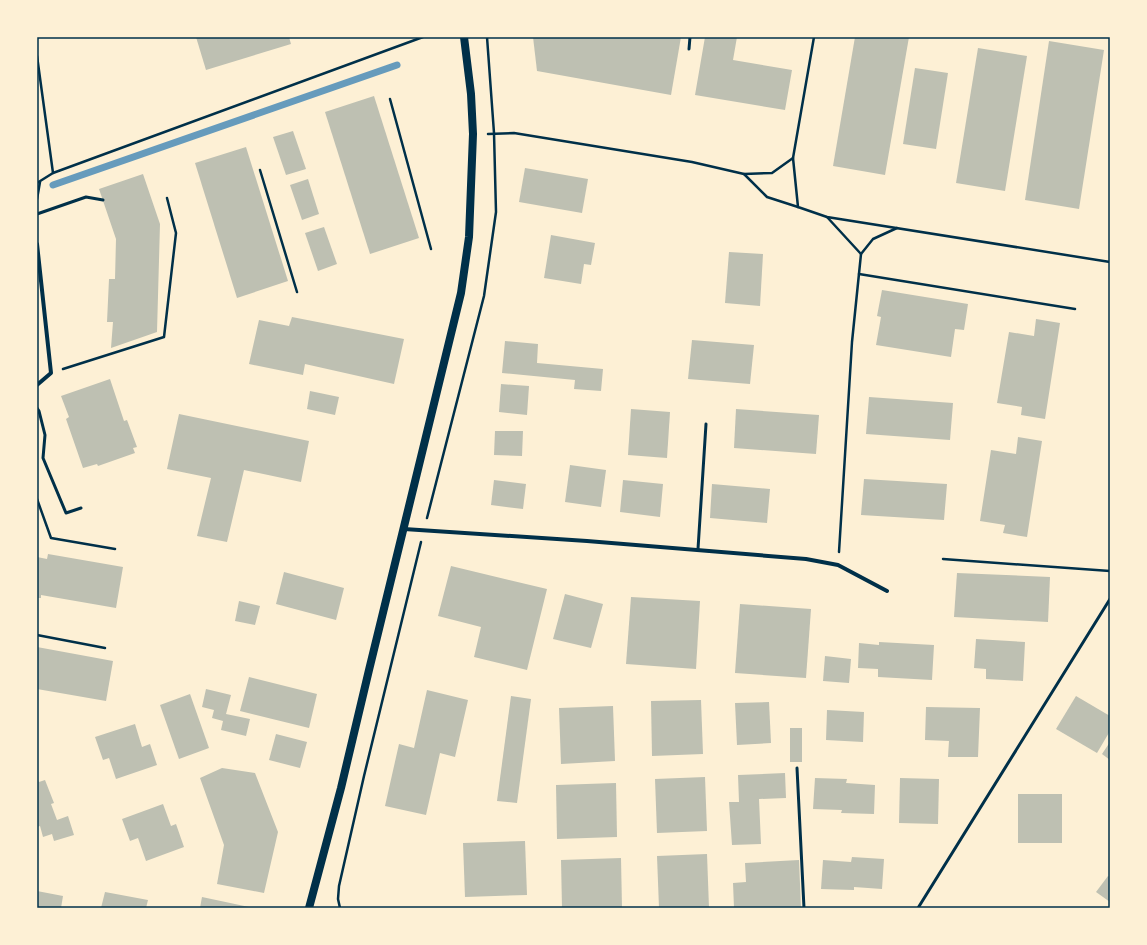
<svg xmlns="http://www.w3.org/2000/svg" width="1147" height="945" viewBox="0 0 1147 945" font-family="Inter,sans-serif">
<style>
.lines{fill:none;stroke-linecap:round;stroke-linejoin:round}
.stream{stroke:#669bbc;stroke-width:7}
.building{fill:#bec0b2}
.path{stroke:#003049;stroke-width:2.5}
.service{stroke:#003049;stroke-width:3}
.minor{stroke:#003049;stroke-width:4}
.secondary{stroke:#003049;stroke-width:8}
.neatline{fill:none;stroke:#003049;stroke-width:1.5}
</style>
<rect width="100%" height="100%" fill="#fdf0d5"/>
<g class="lines">
<polyline class="stream" points="53,185 397,65"/>
</g>
<g class="building">
<polygon points="196,37 289,37 291,44 206,70"/>
<polygon points="533,37 681,37 671,95 537,71"/>
<polygon points="705,37 737,37 733,60 792,70 785,110 695,95"/>
<polygon points="855,37 909,37 885,175 833,166"/>
<polygon points="1049,41 1104,50 1079,209 1025,200"/>
<polygon points="978,48 1027,56 1005,191 956,183"/>
<polygon points="915,68 948,73 936,149 903,144"/>
<polygon points="374,96 419,238 370,254 325,112"/>
<polygon points="293,131 306,169 286,175 273,137"/>
<polygon points="246,147 288,281 237,298 195,163"/>
<polygon points="525,168 588,179 582,213 519,202"/>
<polygon points="143,174 160,224 157,332 111,348 113,322 107,322 109,279 115,279 116,239 99,189"/>
<polygon points="308,179 319,214 302,220 290,185"/>
<polygon points="324,227 337,264 318,271 305,233"/>
<polygon points="551,235 595,243 591,265 584,264 581,284 544,278"/>
<polygon points="729,252 763,254 760,306 725,303"/>
<polygon points="882,290 968,304 964,330 955,329 951,357 876,345 881,317 877,316"/>
<polygon points="292,317 404,339 394,384 305,364 303,375 249,364 259,320 289,326"/>
<polygon points="1036,319 1060,323 1045,419 1021,415 1022,407 997,403 1009,332 1034,336"/>
<polygon points="692,340 754,345 750,384 688,379"/>
<polygon points="505,341 538,344 537,363 603,369 601,391 574,389 575,380 502,373"/>
<polygon points="110,379 124,421 127,420 137,447 133,448 135,453 98,466 97,464 83,468 66,419 69,417 61,396"/>
<polygon points="501,384 529,386 527,415 499,412"/>
<polygon points="310,391 339,397 335,415 307,409"/>
<polygon points="869,397 953,403 950,440 866,434"/>
<polygon points="631,409 670,412 667,458 628,455"/>
<polygon points="736,409 819,415 816,454 734,448"/>
<polygon points="179,414 309,441 301,482 244,470 227,542 197,536 211,478 167,469"/>
<polygon points="495,431 523,431 522,456 494,455"/>
<polygon points="1018,437 1042,441 1027,537 1003,533 1005,525 980,521 991,450 1016,454"/>
<polygon points="570,465 606,470 601,507 565,502"/>
<polygon points="864,479 947,484 944,520 861,515"/>
<polygon points="494,480 526,484 523,509 491,505"/>
<polygon points="623,480 663,484 660,517 620,512"/>
<polygon points="712,484 770,489 767,523 710,518"/>
<polygon points="48,554 123,567 116,608 41,595 41,598 37,598 37,557 47,559"/>
<polygon points="451,566 547,589 527,670 474,657 481,627 438,616"/>
<polygon points="284,572 344,588 336,620 276,604"/>
<polygon points="957,573 1050,577 1048,622 954,617"/>
<polygon points="565,594 603,604 591,648 553,639"/>
<polygon points="631,597 700,601 696,669 626,664"/>
<polygon points="239,601 260,606 255,625 235,621"/>
<polygon points="740,604 811,609 806,678 735,673"/>
<polygon points="976,639 1025,642 1023,681 986,679 986,669 974,668"/>
<polygon points="879,642 934,645 932,680 878,677 878,669 858,668 859,643 879,645"/>
<polygon points="37,647 113,661 106,701 37,689"/>
<polygon points="825,656 851,659 849,683 823,681"/>
<polygon points="249,677 317,694 309,728 240,711"/>
<polygon points="206,689 231,695 226,714 250,719 246,736 221,730 223,721 212,718 214,710 202,707"/>
<polygon points="427,690 468,700 455,757 440,753 426,815 385,806 399,744 414,748"/>
<polygon points="190,694 209,748 179,759 160,705"/>
<polygon points="511,696 531,699 517,803 497,801"/>
<polygon points="1076,696 1110,716 1110,731 1097,753 1056,729"/>
<polygon points="701,700 703,754 652,756 651,701"/>
<polygon points="769,702 771,743 737,745 735,703"/>
<polygon points="613,706 615,761 561,764 559,708"/>
<polygon points="926,707 980,708 978,757 948,757 949,741 925,740"/>
<polygon points="827,710 864,712 863,742 826,740"/>
<polygon points="135,724 142,747 150,744 157,765 116,779 109,758 103,760 95,737"/>
<rect x="790" y="728" width="12" height="34"/>
<polygon points="276,734 307,742 300,768 269,760"/>
<polygon points="1110,742 1110,760 1102,754"/>
<polygon points="222,768 255,773 278,832 264,893 217,884 224,845 200,778"/>
<polygon points="785,773 786,798 759,799 761,844 732,845 729,802 739,802 738,775"/>
<polygon points="705,777 707,831 657,833 655,779"/>
<polygon points="37,778 39,782 45,780 54,803 51,804 57,820 68,816 74,835 54,841 52,834 43,837 40,826 37,827"/>
<polygon points="815,778 847,779 846,783 875,785 874,814 841,813 842,810 813,809"/>
<polygon points="900,778 939,779 938,824 899,823"/>
<polygon points="616,783 617,837 557,839 556,785"/>
<rect x="1018" y="794" width="44" height="49"/>
<polygon points="163,804 171,826 176,824 184,847 146,861 138,838 130,841 122,819"/>
<polygon points="525,841 527,895 465,897 463,843"/>
<polygon points="707,854 709,908 659,908 657,856"/>
<polygon points="852,857 884,859 882,889 854,887 854,890 821,889 823,860 851,862"/>
<polygon points="621,858 622,908 562,908 561,860"/>
<polygon points="799,860 801,908 734,908 733,883 746,882 745,863"/>
<polygon points="1108,876 1110,877 1110,902 1096,892"/>
<polygon points="37,891 63,896 61,908 37,908"/>
<polygon points="105,892 148,900 146,908 101,908"/>
<polygon points="202,897 249,907 249,908 200,908"/>
</g>
<g class="lines">
<g class="path">
<polyline points="814,37 793,158 798,207 827,217 1110,262"/>
<polyline points="37,56 53,173"/>
<polyline points="390,99 431,249"/>
<polyline points="488,134 514,133 692,162 744,174 772,173 793,158"/>
<polyline points="260,170 297,292"/>
<polyline points="744,174 767,197 798,207"/>
<polyline points="37,183 53,173 423,37"/>
<polyline points="37,199 40,182"/>
<polyline points="827,217 861,254 852,342 839,552"/>
<polyline points="861,254 873,239 897,228"/>
<polyline points="859,274 1075,309"/>
<polyline points="63,369 164,337 176,233 167,198"/>
<polyline points="37,499 51,538 115,549"/>
<polyline points="427,518 484,296 496,212 494,133 487,37"/>
<polyline points="943,559 1110,571"/>
<polyline points="37,635 105,648"/>
<polyline points="340,908 338,899 339,886 364,776 421,542"/>
</g>
<g class="service">
<polyline points="689,49 690,37"/>
<polyline points="37,214 86,197 103,200"/>
<polyline points="37,408 39,411 45,435 43,458 66,513 81,508"/>
<polyline points="698,549 706,424"/>
<polyline points="797,768 804,908"/>
<polyline points="918,908 1110,599"/>
</g>
<g class="minor">
<polyline points="37,244 51,373 37,385"/>
<polyline points="404,529 587,541 806,559 838,565 887,591"/>
</g>
<polyline class="secondary" points="309,908 341,788 369,670 461,293 469,237 473,134 471,94 464,37"/>
</g>
<rect width="1147" height="945" fill="none" stroke="#fdf0d5" stroke-width="76"/>
<rect x="38" y="38" width="1071" height="869" class="neatline"/>
</svg>
